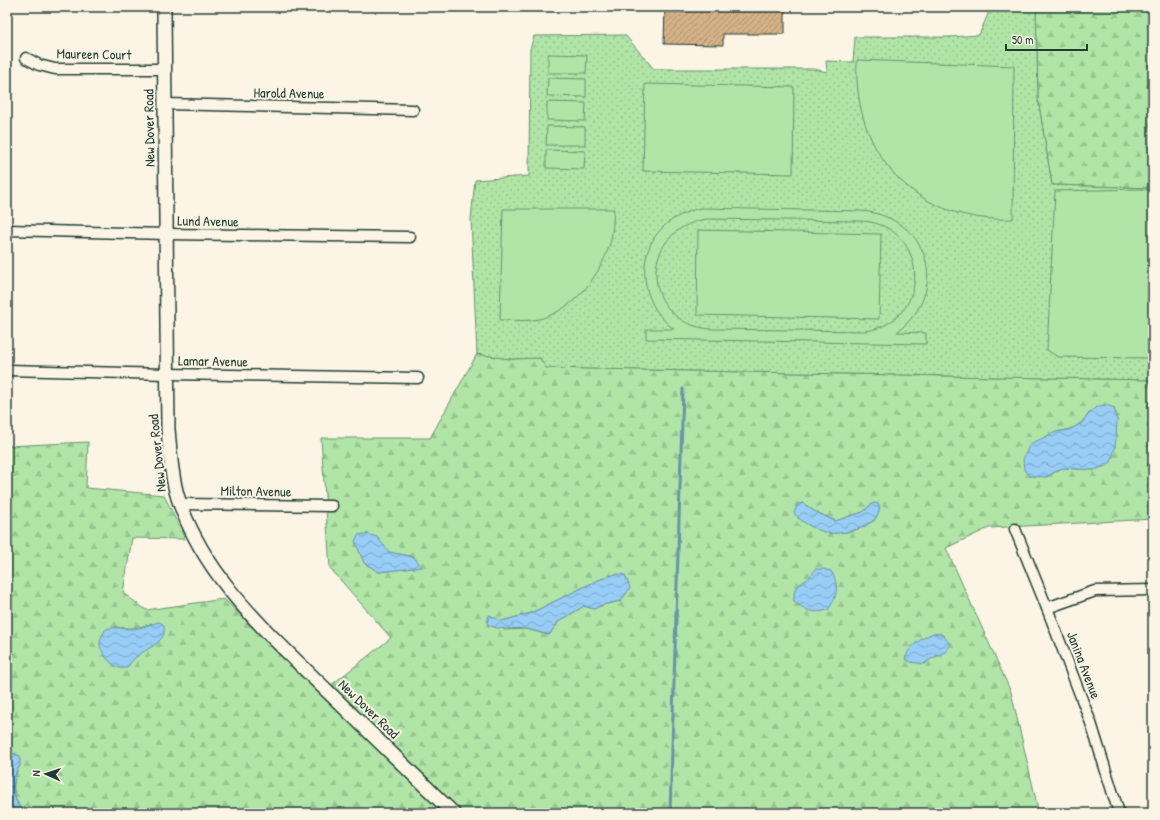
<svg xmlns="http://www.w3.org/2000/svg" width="1160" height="820" viewBox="0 0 1160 820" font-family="'Patrick Hand',sans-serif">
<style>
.forest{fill:url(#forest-firs);stroke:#68916e;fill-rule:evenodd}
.park{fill:url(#park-dots);stroke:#68916e}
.pitch{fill:#b0e5a7;stroke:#68916e;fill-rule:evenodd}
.water{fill:url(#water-waves);stroke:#6893a8}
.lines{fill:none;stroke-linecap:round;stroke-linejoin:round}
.stream{stroke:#6893a8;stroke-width:3}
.building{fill:url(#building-hatch);stroke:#1f3d34}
.minor-casing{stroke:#1f3d34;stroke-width:13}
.tertiary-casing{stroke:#1f3d34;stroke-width:16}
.minor{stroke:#fcf5e5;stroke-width:10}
.tertiary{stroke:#fcf5e5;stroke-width:13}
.labels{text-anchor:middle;stroke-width:4;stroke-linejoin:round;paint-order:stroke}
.street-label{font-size:14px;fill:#1f3d34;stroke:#fcf5e5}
</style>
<defs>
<pattern id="forest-firs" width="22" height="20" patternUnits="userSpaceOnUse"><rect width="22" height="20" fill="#b0e5a7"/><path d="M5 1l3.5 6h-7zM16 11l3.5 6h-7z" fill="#97c590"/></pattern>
<pattern id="park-dots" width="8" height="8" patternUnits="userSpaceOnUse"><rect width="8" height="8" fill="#b0e5a7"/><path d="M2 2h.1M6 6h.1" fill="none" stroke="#97c590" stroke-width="1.8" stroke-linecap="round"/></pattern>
<pattern id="water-waves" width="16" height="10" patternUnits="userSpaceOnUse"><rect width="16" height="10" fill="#98cdf6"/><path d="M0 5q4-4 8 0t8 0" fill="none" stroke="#7ba8c8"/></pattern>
<pattern id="building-hatch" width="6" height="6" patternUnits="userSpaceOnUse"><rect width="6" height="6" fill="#d5b187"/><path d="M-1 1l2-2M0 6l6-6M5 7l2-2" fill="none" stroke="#ac916f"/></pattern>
</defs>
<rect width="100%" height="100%" fill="#fcf5e5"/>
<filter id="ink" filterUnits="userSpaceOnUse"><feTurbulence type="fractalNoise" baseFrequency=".025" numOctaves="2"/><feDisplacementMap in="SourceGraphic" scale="8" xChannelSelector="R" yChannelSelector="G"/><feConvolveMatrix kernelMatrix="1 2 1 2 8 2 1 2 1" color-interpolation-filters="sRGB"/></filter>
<g filter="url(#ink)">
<g class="forest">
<polygon points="1036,7 1153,7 1153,188 1052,185 1038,99"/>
<path d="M 477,354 L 510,359 L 540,358 L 546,368 L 1153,380 L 1153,519 L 989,528 L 946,548 L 1011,692 L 1039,813 L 23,813 C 13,796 10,784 20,765 L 10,751 L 7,751 L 7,446 L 88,442 L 86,488 L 164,495 L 185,539 L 132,538 L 123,593 L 146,610 L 224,599 L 321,693 L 391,638 L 330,568 L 321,438 L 430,438 ZM 1091,411 L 1094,470 L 1062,468 L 1046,477 L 1056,432 C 1074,429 1080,426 1091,411 ZM 803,503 L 814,511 L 836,521 L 863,512 L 873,503 L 875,520 C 868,524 860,529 852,531 C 831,536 815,529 798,518 ZM 377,537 L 388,552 L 414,557 L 421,567 L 379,572 L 364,563 ZM 616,574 L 625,575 L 621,601 L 602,605 L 594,609 L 584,606 L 558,622 L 549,635 L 526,629 L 504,630 L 502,621 L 531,613 L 596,581 ZM 152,623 L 145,650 L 132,660 L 127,667 L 115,627 C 129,629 139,628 152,623 ZM 943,635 L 947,651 L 929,660 L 925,664 Z"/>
</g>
<polygon class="park" points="991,7 1036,7 1038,99 1052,185 1153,188 1153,380 546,368 540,358 510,359 477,354 471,219 475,180 529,176 530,49 534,36 625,35 654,69 814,69 827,72 826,61 853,62 855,37 950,37 979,35"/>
<g class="pitch">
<polygon points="548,54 587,55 586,73 548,73"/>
<path d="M 857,60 L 1014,66 L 1013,219 C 917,224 852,155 857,60 Z"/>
<polygon points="548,78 586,79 586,97 547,96"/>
<polygon points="645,84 794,87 793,174 643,171"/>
<polygon points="547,102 586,103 585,121 547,120"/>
<polygon points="547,126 585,127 585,145 546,145"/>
<polygon points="546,150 585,151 584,169 546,168"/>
<polygon points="1141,189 1153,190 1153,358 1058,357 1047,350 1055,191"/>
<path d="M 700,208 L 861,211 C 930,217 951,291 897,332 L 926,333 L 926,344 L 646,339 L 646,329 L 674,329 C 639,304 633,249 669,222 C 679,215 689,211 700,208 ZM 706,219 L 862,221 C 929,225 934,320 866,331 L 711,329 C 641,324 636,231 706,219 Z"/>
<path d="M 503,209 L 614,209 C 613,219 613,230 611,240 C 602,273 577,307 543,318 C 529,322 514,320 500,320 Z"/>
<polygon points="698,230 881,234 879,319 697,315"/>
</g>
<g class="water">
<polygon points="1107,405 1114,408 1117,420 1116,438 1115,448 1111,462 1106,466 1094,470 1062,468 1046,477 1029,476 1024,470 1023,459 1030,444 1056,432 1069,430 1082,423 1091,411 1099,406"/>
<path d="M 803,503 L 814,511 L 835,521 L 863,512 L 873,503 L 879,504 C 884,526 844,535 828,533 C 818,531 800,522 794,513 L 798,504 Z"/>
<polygon points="366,534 377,537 389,552 414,557 422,567 379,572 364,563 355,541 358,535"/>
<path d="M 815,569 L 823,569 L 831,571 C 840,586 837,597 828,610 C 812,614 806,611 794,601 C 792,579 808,586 815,569 Z"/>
<path d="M 616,574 L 625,575 L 630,588 L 621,601 L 602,605 L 594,609 L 584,606 L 558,622 L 549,635 C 542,633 535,631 527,629 C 513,627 500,632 487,624 L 489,615 L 502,621 L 531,613 L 596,581 Z"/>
<path d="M 159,622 L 163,624 C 170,642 146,648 136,657 C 132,660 129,667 125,668 C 114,671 100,652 100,644 C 100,638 103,634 106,629 C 118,626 120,629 131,629 C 141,629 150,624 159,622 Z"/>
<path d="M 933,633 L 943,635 L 950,644 L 947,651 L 929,660 L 924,664 L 911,662 L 905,659 C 909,645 921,639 933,633 Z"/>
<polygon points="7,751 20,756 20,765 16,772 13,788 16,801 23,813 7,813"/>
</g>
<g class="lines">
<polyline class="stream" points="670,813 683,389"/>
</g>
<polygon class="building" points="665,7 785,7 785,34 723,34 723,45 664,44"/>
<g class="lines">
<g class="minor-casing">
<g id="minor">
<polyline points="26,58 39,65 55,69 165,69"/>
<polyline points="165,104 413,110"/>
<polyline points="7,230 166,234 410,237"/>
<polyline points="7,370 167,374 418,378"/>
<polyline points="180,504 332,506"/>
<polyline points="1015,529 1047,608 1091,723 1119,813"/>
<polyline points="1047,608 1095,591 1153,590"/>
</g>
</g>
<g class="tertiary-casing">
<path id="tertiary" d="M 164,7 L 168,429 C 170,451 171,476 178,498 C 204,576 263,628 320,684 C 364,727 409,770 453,813"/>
</g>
<use href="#minor" class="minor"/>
<use href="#tertiary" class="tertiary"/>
</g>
</g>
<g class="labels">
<g class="street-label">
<text transform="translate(94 54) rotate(1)" y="5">Maureen Court</text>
<text transform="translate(289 93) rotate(1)" y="5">Harold Avenue</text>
<text transform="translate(149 128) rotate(-91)" y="5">New Dover Road</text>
<text transform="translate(208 221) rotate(1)" y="5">Lund Avenue</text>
<text transform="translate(213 361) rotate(1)" y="5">Lamar Avenue</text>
<text transform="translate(157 453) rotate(-96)" y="5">New Dover Road</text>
<text transform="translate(256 491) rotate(1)" y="5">Milton Avenue</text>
<text transform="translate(1084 665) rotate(69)" y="5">Janina Avenue</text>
<text transform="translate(369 709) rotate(44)" y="5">New Dover Road</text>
</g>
</g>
<rect width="1160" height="820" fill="none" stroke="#fcf5e5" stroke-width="24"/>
<rect x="12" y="12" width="1136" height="796" fill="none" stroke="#1f3d34" stroke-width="1.5" filter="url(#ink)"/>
<g transform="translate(46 774) rotate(273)" stroke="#fcf5e5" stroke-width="3" paint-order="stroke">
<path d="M0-3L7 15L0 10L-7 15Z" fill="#1f3d34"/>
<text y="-6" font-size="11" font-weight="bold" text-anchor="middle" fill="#1f3d34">N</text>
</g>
<path d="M1006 44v6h81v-6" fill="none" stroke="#1f3d34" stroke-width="2"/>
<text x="1012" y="44" font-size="12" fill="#1f3d34" stroke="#fcf5e5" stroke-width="3" paint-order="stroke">50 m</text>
</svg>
